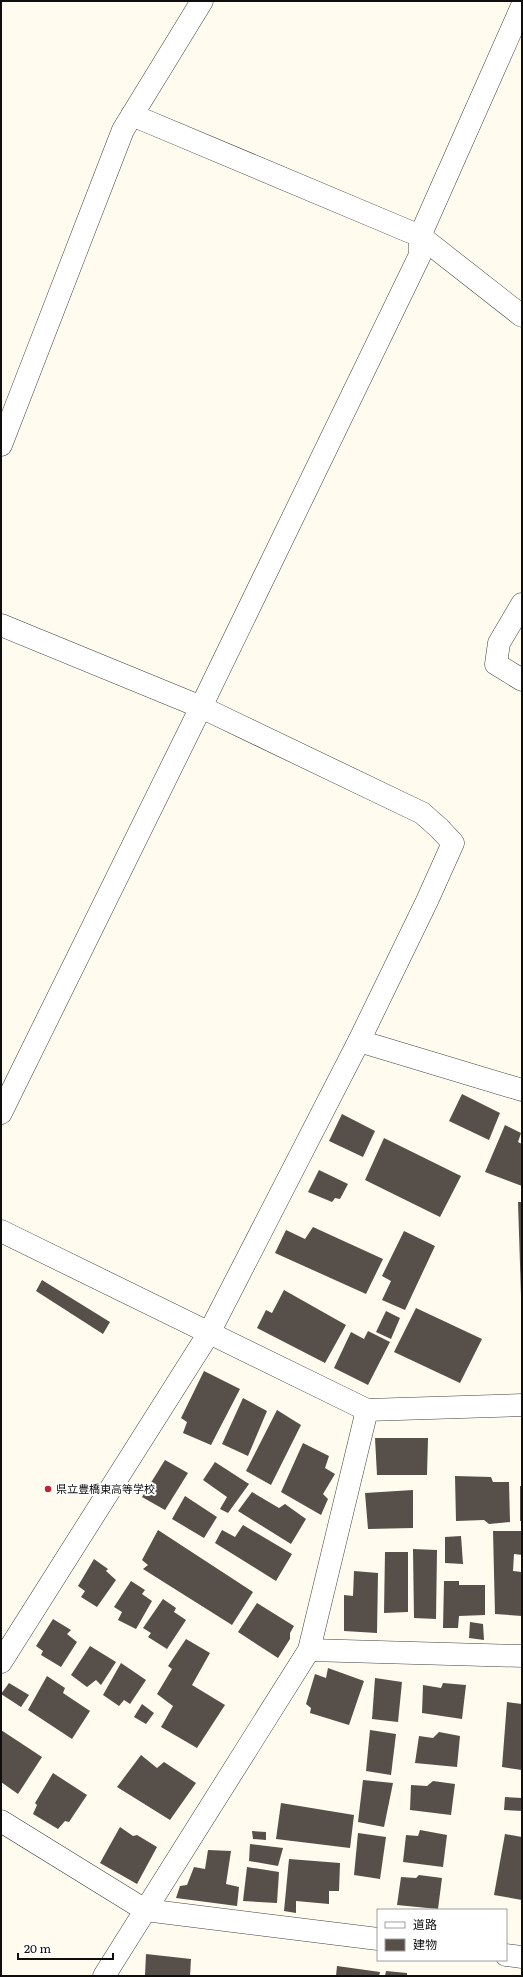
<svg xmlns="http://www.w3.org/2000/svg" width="523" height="1977" viewBox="0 0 523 1977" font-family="Literata,'Noto Sans JP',serif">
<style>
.building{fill:#574f4a}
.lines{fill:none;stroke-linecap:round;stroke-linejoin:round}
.minor-casing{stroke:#414141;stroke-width:23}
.minor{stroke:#fff;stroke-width:22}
.poi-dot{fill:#bf2530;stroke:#fff;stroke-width:1.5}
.labels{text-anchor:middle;stroke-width:4;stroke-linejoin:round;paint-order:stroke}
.poi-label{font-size:11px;fill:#0e0e0e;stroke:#fff;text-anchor:start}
</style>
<rect width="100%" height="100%" fill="#fffbef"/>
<g class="building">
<polygon points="462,1094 500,1113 489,1140 449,1121"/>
<polygon points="342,1114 375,1131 363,1157 329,1141"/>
<polygon points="505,1125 521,1133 518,1142 522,1144 522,1186 485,1172"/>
<polygon points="384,1138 461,1176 440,1217 365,1180"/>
<polygon points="319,1170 348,1184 340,1199 335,1198 332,1202 308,1192"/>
<polygon points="518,1202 522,1202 522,1295 521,1295"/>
<polygon points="313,1227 383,1259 366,1294 275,1253 286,1230 305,1239"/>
<polygon points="404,1231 435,1246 405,1310 382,1300 391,1281 382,1276"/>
<polygon points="42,1280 110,1322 103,1334 36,1291"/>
<polygon points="284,1290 346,1325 325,1363 257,1328 266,1310 272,1313"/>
<polygon points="416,1308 482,1339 460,1383 394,1352"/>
<polygon points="386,1311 400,1318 391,1339 376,1332"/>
<polygon points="368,1331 390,1342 368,1385 334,1368 351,1332 364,1339"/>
<polygon points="204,1371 240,1389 211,1445 183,1433 187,1422 181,1418"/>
<polygon points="243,1398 267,1411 248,1456 222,1444"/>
<polygon points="277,1410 301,1425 271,1485 246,1471"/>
<polygon points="375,1438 428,1438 427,1475 377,1475"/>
<polygon points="303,1443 329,1456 325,1468 335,1474 323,1494 328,1499 321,1515 281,1492"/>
<polygon points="165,1460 188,1473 165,1510 142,1497"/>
<polygon points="215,1462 249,1484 228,1513 220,1509 227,1497 203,1480"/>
<polygon points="455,1476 491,1477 493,1482 509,1482 510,1522 489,1524 484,1520 456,1521"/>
<rect x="520" y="1486" width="2" height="35"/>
<polygon points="413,1490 413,1528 368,1529 365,1493"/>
<polygon points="252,1492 279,1508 285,1504 306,1519 291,1544 238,1511"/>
<polygon points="185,1496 217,1517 204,1538 172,1519"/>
<polygon points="243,1525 292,1554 276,1581 215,1543 222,1530 235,1537"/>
<polygon points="158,1530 253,1592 232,1625 143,1569 148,1565 142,1560"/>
<polygon points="493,1531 522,1531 522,1555 514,1554 513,1571 522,1572 522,1616 495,1614"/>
<polygon points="461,1536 463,1564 445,1563 445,1537"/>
<polygon points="413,1549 437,1550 436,1619 414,1618"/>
<polygon points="385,1552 408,1552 408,1612 384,1613"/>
<polygon points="94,1559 108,1569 106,1571 116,1580 97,1607 81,1597 85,1591 78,1586"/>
<polygon points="354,1571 378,1573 377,1633 344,1631 344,1595 353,1596"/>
<polygon points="131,1581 145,1590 142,1594 152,1601 136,1629 118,1620 122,1612 114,1607"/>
<polygon points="444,1581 459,1581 459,1585 485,1585 485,1615 459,1616 458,1628 443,1628"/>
<polygon points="163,1599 176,1608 174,1612 186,1620 167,1649 148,1637 151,1633 143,1628"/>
<polygon points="257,1603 294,1626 290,1633 290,1639 278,1658 238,1632"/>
<polygon points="53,1619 71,1630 67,1634 77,1642 61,1667 41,1655 43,1651 36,1646"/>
<polygon points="470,1622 483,1624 484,1640 469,1638"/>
<polygon points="186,1639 210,1653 192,1685 225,1705 197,1748 161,1727 173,1706 157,1694 172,1669 168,1666"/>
<polygon points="90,1646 116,1662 101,1685 96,1680 87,1687 71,1675"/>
<polygon points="121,1663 146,1680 130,1704 124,1700 119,1706 103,1695"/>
<polygon points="328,1668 364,1681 349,1725 310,1713 311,1708 306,1704 315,1674 326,1678"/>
<polygon points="47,1676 65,1688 63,1693 90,1711 72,1739 28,1710"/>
<polygon points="375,1678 402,1682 398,1722 372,1719"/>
<polygon points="9,1683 29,1695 21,1707 1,1694"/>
<polygon points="443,1683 466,1685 462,1719 422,1713 423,1685 441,1688"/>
<polygon points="507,1702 522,1704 522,1770 502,1767"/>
<polygon points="142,1704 154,1713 146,1724 134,1717"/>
<polygon points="1,1730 42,1757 18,1794 1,1782"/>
<polygon points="370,1730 396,1734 391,1775 366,1771"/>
<polygon points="439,1732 460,1736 457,1767 415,1763 419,1736 433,1738"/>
<polygon points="141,1755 157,1768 164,1762 196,1783 170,1820 117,1787"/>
<polygon points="53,1773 87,1795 69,1822 65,1821 58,1829 33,1814 37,1805 35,1803"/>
<polygon points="363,1780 393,1783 384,1827 358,1822"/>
<polygon points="433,1781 455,1784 451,1815 410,1810 411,1785 427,1786"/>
<polygon points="505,1797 522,1798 522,1811 504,1810"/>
<polygon points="281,1803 354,1815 350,1848 276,1839"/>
<polygon points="120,1827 133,1836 137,1835 157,1847 137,1884 100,1863"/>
<polygon points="420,1830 447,1835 443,1867 403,1862 406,1835 418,1836"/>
<polygon points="252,1831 266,1832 266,1840 253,1839"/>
<polygon points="358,1833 386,1837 380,1879 354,1875"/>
<polygon points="505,1834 522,1837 522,1900 494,1895"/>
<polygon points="250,1844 283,1848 278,1866 249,1861"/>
<polygon points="208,1850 231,1851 226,1884 239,1887 237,1906 176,1898 180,1886 187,1885 194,1867 205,1869"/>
<polygon points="289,1859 340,1863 339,1891 329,1891 329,1904 296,1901 296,1913 284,1911"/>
<polygon points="247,1867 279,1872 277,1903 243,1901"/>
<polygon points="419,1875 442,1878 438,1909 397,1905 401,1877 416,1878"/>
<polygon points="146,1954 191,1959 190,1976 145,1976"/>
<polygon points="337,1966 380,1972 379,1976 336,1976"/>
<polygon points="386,1971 407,1973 407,1976 385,1976"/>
</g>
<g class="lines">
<g class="minor-casing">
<g id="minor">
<polyline points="132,115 420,236 522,316"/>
<polyline points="1,445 123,130 202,1"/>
<polyline points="522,604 499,643 496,664 522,680"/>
<polyline points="1,625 201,707 422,813 439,828 453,843 427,901 359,1041"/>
<polyline points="1,1113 201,707 420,255 420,236 522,6"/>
<polyline points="1,1231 367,1410 522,1405"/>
<polyline points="309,1650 522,1656"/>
<polyline points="1,1662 209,1333 359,1041 522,1090"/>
<polyline points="1,1821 145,1910 378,1939"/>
<polyline points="506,1955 522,1957"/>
<polyline points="104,1976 309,1650 367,1410"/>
</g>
</g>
<use href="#minor" class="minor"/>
</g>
<circle class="poi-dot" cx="48" cy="1489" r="4"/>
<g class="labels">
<g class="poi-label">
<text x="56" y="1493">県立豊橋東高等学校</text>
</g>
</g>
<rect width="523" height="1977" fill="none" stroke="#0e0e0e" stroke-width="4"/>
<rect x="377" y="1909" width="130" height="52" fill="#ffffff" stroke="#9f9f9f"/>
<rect x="385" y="1922" width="20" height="6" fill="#ffffff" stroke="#9f9f9f"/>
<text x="413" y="1929" font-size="12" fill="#0e0e0e">道路</text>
<rect x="385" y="1939" width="20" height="12" fill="#574f4a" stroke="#9f9f9f"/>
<text x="413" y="1949" font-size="12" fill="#0e0e0e">建物</text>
<path d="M18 1953v6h95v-6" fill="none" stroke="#0e0e0e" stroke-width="2"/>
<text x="24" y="1953" font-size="12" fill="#0e0e0e" stroke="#ffffff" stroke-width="3" paint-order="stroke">20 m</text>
</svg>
